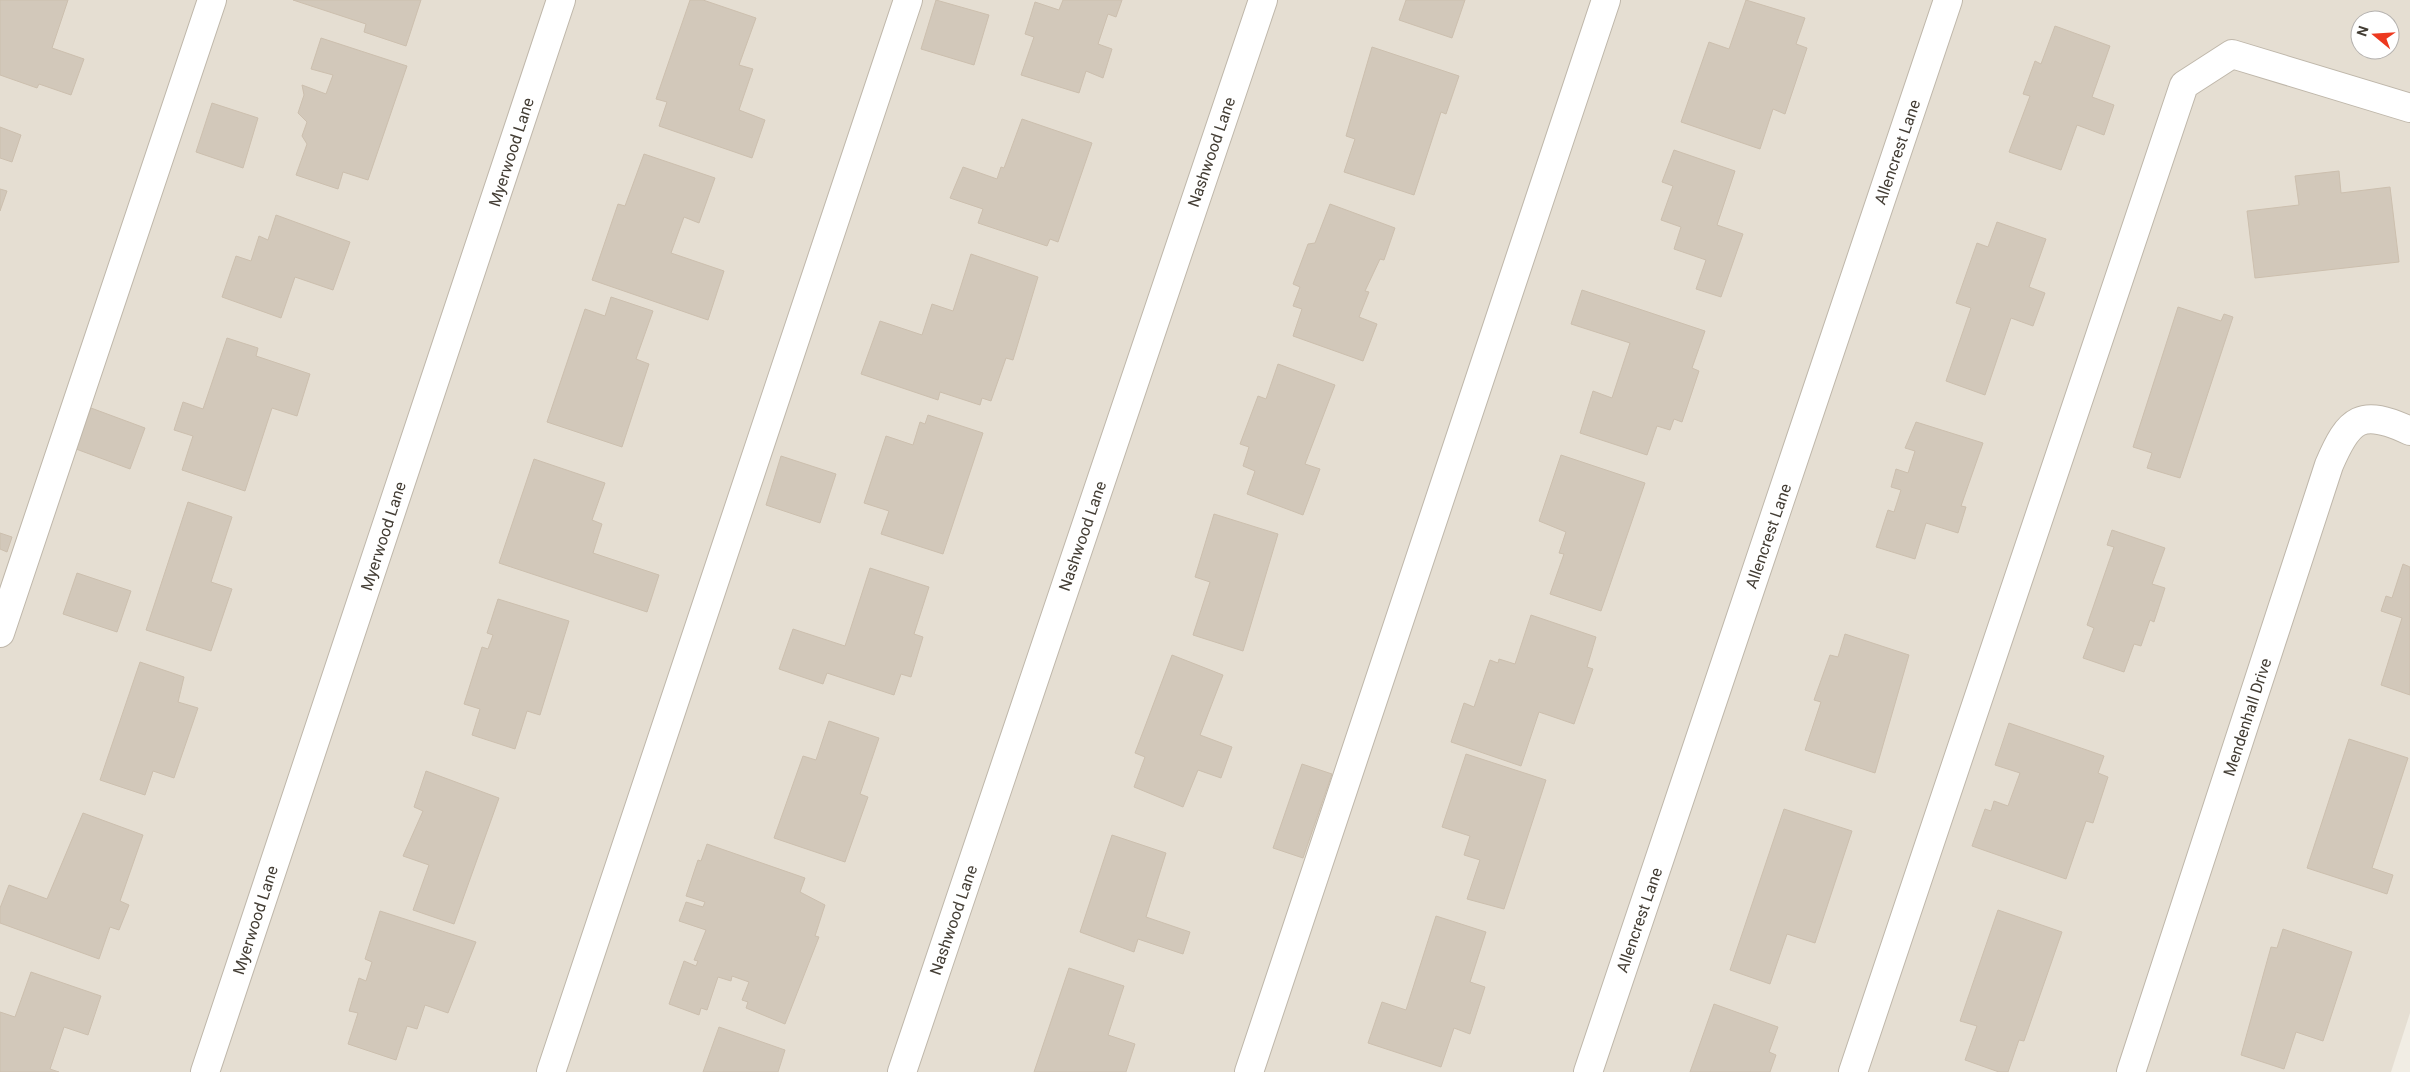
<svg xmlns="http://www.w3.org/2000/svg" width="2410" height="1072" viewBox="0 0 2410 1072" font-family="Roboto,sans-serif">
<style>
.residential{fill:#e5ded2;fill-rule:evenodd}
.building{fill:#d2c8ba;stroke:#ccbfae}
.lines{fill:none;stroke-linecap:round;stroke-linejoin:round}
.minor-casing{stroke:#bfb7aa;stroke-width:30}
.minor{stroke:#fff;stroke-width:28}
.labels{text-anchor:middle;stroke-width:5;stroke-linejoin:round;paint-order:stroke}
.street-label{font-size:16px;fill:#433d34;stroke:#fff}
</style>
<rect width="100%" height="100%" fill="#f1ede4"/>
<path class="residential" d="M 0,0 L 2410,0 L 2410,1013 L 2391,1072 L 0,1072 ZM 2360,20 L 2390,20 L 2390,50 L 2360,50 Z"/>
<g class="building">
<polygon points="0,0 68,0 52,48 84,59 71,95 39,84 37,88 0,75"/>
<polygon points="293,0 421,0 406,46 364,32 366,24"/>
<polygon points="690,0 703,0 756,18 739,65 753,69 739,110 765,120 752,158 659,126 667,102 656,99"/>
<polygon points="936,0 989,15 974,65 921,49"/>
<polygon points="1063,0 1122,0 1116,17 1108,14 1098,44 1112,49 1103,78 1086,71 1079,93 1021,75 1034,37 1025,34 1035,2 1059,10"/>
<polygon points="1406,0 1465,0 1452,38 1399,20"/>
<polygon points="1746,0 1805,18 1796,44 1807,48 1785,114 1773,109 1760,149 1681,122 1709,42 1729,49"/>
<polygon points="2055,26 2110,46 2092,97 2114,105 2104,135 2077,125 2061,170 2009,152 2030,96 2023,94 2035,61 2041,64"/>
<polygon points="321,38 407,66 368,180 343,172 338,189 296,175 307,144 302,136 307,122 298,113 304,95 302,85 326,94 333,75 311,69"/>
<polygon points="1372,47 1459,76 1446,114 1441,112 1414,195 1344,172 1355,139 1346,136"/>
<polygon points="212,103 258,118 243,168 196,152"/>
<polygon points="1022,119 1092,143 1058,242 1050,239 1047,246 978,223 983,209 950,198 963,167 997,179 1001,167 1004,168"/>
<polygon points="0,127 21,135 12,162 0,158"/>
<polygon points="1674,150 1735,171 1717,225 1743,234 1721,297 1696,289 1706,260 1674,249 1681,227 1661,220 1673,186 1662,182"/>
<polygon points="644,154 715,178 699,223 684,217 671,253 724,271 708,320 592,280 618,204 625,206"/>
<polygon points="2339,171 2341,193 2390,187 2399,262 2255,278 2247,211 2299,205 2295,176"/>
<polygon points="0,189 7,191 0,211"/>
<polygon points="1330,204 1395,228 1384,260 1380,259 1365,291 1369,292 1359,317 1377,324 1363,361 1293,336 1302,309 1293,306 1300,287 1293,284 1308,244 1315,243"/>
<polygon points="276,215 350,242 333,290 295,277 281,318 222,297 236,256 251,261 259,236 268,240"/>
<polygon points="1997,222 2046,239 2029,287 2045,293 2033,326 2011,318 1985,395 1946,381 1971,308 1956,303 1977,243 1988,247"/>
<polygon points="971,254 1038,277 1013,360 1006,358 991,401 982,398 980,405 940,392 938,400 861,374 880,321 922,335 932,304 953,311"/>
<polygon points="1582,290 1705,331 1692,368 1699,371 1682,422 1674,419 1670,430 1657,426 1647,455 1580,433 1593,391 1612,398 1630,343 1571,324"/>
<polygon points="611,297 653,311 636,359 649,364 622,447 547,422 585,309 605,316"/>
<polygon points="2178,307 2221,321 2224,314 2233,317 2180,478 2147,468 2152,453 2133,447"/>
<polygon points="227,338 258,348 256,356 310,374 297,416 272,408 245,491 182,470 193,436 174,430 183,402 203,409"/>
<polygon points="1278,364 1335,385 1305,464 1320,469 1303,515 1247,494 1255,471 1243,466 1249,447 1240,444 1258,396 1266,399"/>
<polygon points="91,408 145,428 130,469 76,449"/>
<polygon points="928,415 983,433 943,554 881,534 889,511 864,503 886,436 913,445 920,422 925,424"/>
<polygon points="1916,422 1983,443 1961,506 1966,507 1958,533 1926,523 1915,559 1876,547 1888,510 1894,512 1901,490 1891,487 1896,469 1908,473 1915,451 1905,448"/>
<polygon points="1561,455 1645,483 1601,611 1550,594 1564,554 1559,553 1566,532 1539,521"/>
<polygon points="781,456 836,474 820,523 766,505"/>
<polygon points="534,459 605,483 592,520 602,524 593,553 659,575 647,612 499,563"/>
<polygon points="188,502 232,517 211,582 232,589 211,651 146,630"/>
<polygon points="1214,514 1278,534 1243,651 1193,635 1210,582 1195,577"/>
<polygon points="2112,530 2165,548 2152,584 2165,588 2154,622 2150,620 2141,646 2134,644 2124,672 2083,658 2094,628 2087,625 2114,547 2107,545"/>
<polygon points="0,533 12,537 7,552 0,549"/>
<polygon points="2403,564 2410,567 2410,695 2381,685 2402,618 2381,611 2386,596 2392,598"/>
<polygon points="870,568 929,587 914,634 923,637 911,677 901,674 894,695 827,673 823,684 779,669 793,629 845,646"/>
<polygon points="77,573 131,591 117,632 63,614"/>
<polygon points="498,599 569,621 540,715 527,711 515,749 472,735 480,709 464,704 482,647 488,649 493,635 487,633"/>
<polygon points="1531,615 1596,637 1587,667 1593,669 1574,724 1539,712 1521,766 1451,742 1464,703 1474,707 1490,660 1498,663 1499,659 1515,664"/>
<polygon points="1845,634 1909,655 1875,773 1805,750 1821,702 1814,700 1830,655 1838,657"/>
<polygon points="1172,655 1223,675 1200,735 1232,747 1221,778 1198,770 1183,807 1134,787 1145,757 1135,753"/>
<polygon points="140,662 184,677 178,702 198,708 174,778 153,771 145,795 100,780"/>
<polygon points="829,721 879,738 860,794 868,797 845,862 774,838 803,756 816,760"/>
<polygon points="2009,723 2104,756 2098,773 2108,777 2093,823 2086,821 2066,879 1972,846 1985,809 1991,811 1994,801 2008,806 2020,773 1995,765"/>
<polygon points="2349,739 2408,758 2372,868 2393,875 2387,894 2307,868"/>
<polygon points="1466,754 1546,780 1504,909 1467,899 1480,860 1464,855 1470,836 1442,827"/>
<polygon points="1302,764 1332,774 1303,858 1273,848"/>
<polygon points="426,771 499,798 454,924 413,910 429,865 403,856 423,811 414,807"/>
<polygon points="1784,809 1852,831 1815,943 1787,934 1770,984 1730,970"/>
<polygon points="83,813 143,835 120,901 129,905 119,930 110,927 99,959 0,923 0,908 9,885 47,899"/>
<polygon points="1112,835 1166,853 1146,917 1190,932 1183,954 1138,939 1134,952 1080,932"/>
<polygon points="707,844 805,878 800,892 825,905 815,936 819,937 785,1024 746,1008 748,1002 742,1000 749,982 732,976 731,981 718,977 707,1010 701,1008 699,1015 669,1004 684,961 696,966 698,961 694,960 706,930 679,921 686,902 703,907 705,902 686,896 698,860 701,861"/>
<polygon points="1998,910 2062,932 2024,1041 2019,1040 2008,1072 1999,1072 1965,1060 1977,1026 1960,1021"/>
<polygon points="380,911 476,942 448,1013 425,1005 417,1029 407,1026 396,1060 348,1044 358,1013 349,1011 359,978 366,981 372,962 365,959"/>
<polygon points="1436,916 1486,932 1470,982 1485,987 1470,1034 1454,1028 1441,1067 1368,1043 1382,1002 1406,1010"/>
<polygon points="2283,929 2352,952 2323,1041 2296,1032 2284,1069 2241,1055 2271,947 2277,948"/>
<polygon points="1069,968 1124,986 1108,1035 1135,1044 1126,1072 1034,1072"/>
<polygon points="31,972 101,996 88,1035 64,1027 50,1069 59,1072 0,1072 0,1012 15,1017"/>
<polygon points="1714,1004 1778,1027 1769,1052 1776,1055 1770,1072 1690,1072"/>
<polygon points="719,1027 785,1050 778,1072 703,1072"/>
</g>
<g class="lines">
<g class="minor-casing">
<g id="minor">
<polyline points="0,633 212,0"/>
<polyline points="205,1072 561,0"/>
<polyline points="551,1072 908,0"/>
<polyline points="902,1072 1263,0"/>
<polyline points="1249,1072 1606,0"/>
<polyline points="1588,1072 1948,0"/>
<polyline points="1853,1072 2184,85 2232,54 2410,108"/>
<path d="M 2131,1072 L 2329,465 C 2349,418 2361,408 2410,431"/>
</g>
</g>
<use href="#minor" class="minor"/>
</g>
<g class="labels">
<g class="street-label">
<text transform="translate(511 152) rotate(-72)" y="6">Myerwood Lane</text>
<text transform="translate(1211 152) rotate(-71)" y="6">Nashwood Lane</text>
<text transform="translate(1897 152) rotate(-71)" y="6">Allencrest Lane</text>
<text transform="translate(383 536) rotate(-72)" y="6">Myerwood Lane</text>
<text transform="translate(1082 536) rotate(-71)" y="6">Nashwood Lane</text>
<text transform="translate(1768 536) rotate(-71)" y="6">Allencrest Lane</text>
<text transform="translate(2247 717) rotate(-72)" y="6">Mendenhall Drive</text>
<text transform="translate(255 920) rotate(-72)" y="6">Myerwood Lane</text>
<text transform="translate(953 920) rotate(-71)" y="6">Nashwood Lane</text>
<text transform="translate(1639 920) rotate(-71)" y="6">Allencrest Lane</text>
</g>
</g>
<g transform="translate(2375 35) rotate(288)"><circle r="24" fill="#ffffff" stroke="#b4b1ae"/>
<path d="M0-4L9 19L0 12L-9 19Z" fill="#ed391f"/>
<text y="-8" font-size="14" font-weight="bold" text-anchor="middle" fill="#433d34">N</text>
</g>
</svg>
